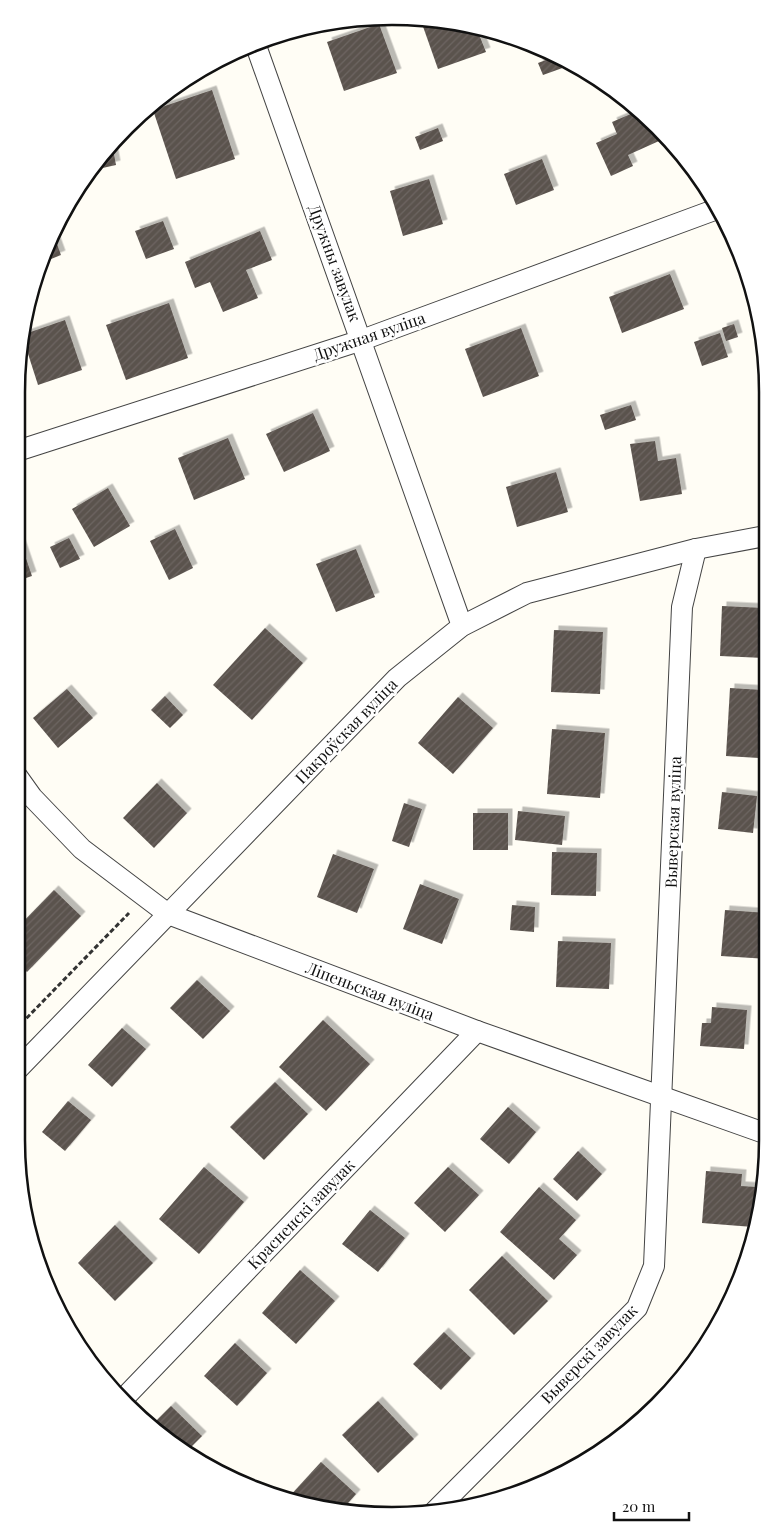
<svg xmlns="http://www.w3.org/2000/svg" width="784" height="1532" viewBox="0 0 784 1532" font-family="'Playfair Display',serif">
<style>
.building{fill:url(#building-hatch);filter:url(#shadow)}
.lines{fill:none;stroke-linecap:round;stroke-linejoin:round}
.street-casing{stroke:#444;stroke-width:22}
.path{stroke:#333;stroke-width:3;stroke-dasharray:5 2.5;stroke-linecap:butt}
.street{stroke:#fff;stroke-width:20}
.labels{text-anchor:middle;stroke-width:5;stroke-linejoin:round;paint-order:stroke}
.street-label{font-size:16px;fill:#111;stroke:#fff}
.rim{fill:none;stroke:#111;stroke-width:2.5}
</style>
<defs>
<pattern id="building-hatch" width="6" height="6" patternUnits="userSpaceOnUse" patternTransform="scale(1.25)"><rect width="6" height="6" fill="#5a524d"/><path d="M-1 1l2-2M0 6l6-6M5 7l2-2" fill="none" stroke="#6d6662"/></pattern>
<filter id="shadow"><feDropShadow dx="4.5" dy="-4.5" stdDeviation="0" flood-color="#0004"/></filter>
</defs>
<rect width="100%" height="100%" fill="#fffdf5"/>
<g class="building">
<polygon points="420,18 476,27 486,52 438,69"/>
<polygon points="379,24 397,73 344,91 327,42"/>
<polygon points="559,55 567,61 568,66 543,75 538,63"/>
<polygon points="212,90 235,159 176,179 153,110"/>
<polygon points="640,110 650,120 659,141 628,155 633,166 611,176 596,143 617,134 612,122"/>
<polygon points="438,128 443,141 420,150 415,137"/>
<polygon points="112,144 116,165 89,171 94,163"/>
<polygon points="542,159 554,190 516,205 504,174"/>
<polygon points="429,179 443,224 403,236 390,191"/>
<polygon points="163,221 174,249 146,259 135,231"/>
<polygon points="260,231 272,260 246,270 258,298 223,312 210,282 195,288 185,262"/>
<polygon points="53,233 61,255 41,263"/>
<polygon points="670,274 684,309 622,333 609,297"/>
<polygon points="169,303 188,358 126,380 106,325"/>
<polygon points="65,320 82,370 38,385 22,335"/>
<polygon points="734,324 738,337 726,341 722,328"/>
<polygon points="521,328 539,376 483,397 465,349"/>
<polygon points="720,333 728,357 702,366 694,342"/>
<polygon points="631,405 636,420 605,430 600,415"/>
<polygon points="313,413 330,451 284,472 266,434"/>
<polygon points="228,438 245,479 194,500 178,458"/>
<polygon points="655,441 658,461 676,458 682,494 640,501 630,444"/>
<polygon points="556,472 568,512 517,527 506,487"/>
<polygon points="108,488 130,526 94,547 72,509"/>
<polygon points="175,529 193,568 169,580 150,541"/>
<polygon points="17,532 32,576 17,581"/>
<polygon points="69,538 80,559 60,568 50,547"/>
<polygon points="356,549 375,597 336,612 316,564"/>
<polygon points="722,606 765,608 765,658 720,656"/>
<polygon points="265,628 303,663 252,720 213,685"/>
<polygon points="554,630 603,632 600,694 551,692"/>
<polygon points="730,688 763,690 759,758 726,756"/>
<polygon points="67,689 93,718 58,748 33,718"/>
<polygon points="165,696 183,715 170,728 151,710"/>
<polygon points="458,697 493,728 453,774 418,743"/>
<polygon points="552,729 605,733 600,798 547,794"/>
<polygon points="157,783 187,813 154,848 123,818"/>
<polygon points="722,792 757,796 753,833 718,829"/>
<polygon points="404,803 422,809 409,847 392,841"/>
<polygon points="518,811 565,816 562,845 515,840"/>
<rect x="473" y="813" width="35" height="37"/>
<polygon points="552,852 597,853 596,896 551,895"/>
<polygon points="333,854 374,869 357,913 317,897"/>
<polygon points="420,884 459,899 442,944 403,929"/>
<polygon points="54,890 81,916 27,972 16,962 16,929"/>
<polygon points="512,905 535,907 534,932 510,930"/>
<polygon points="725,910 766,913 766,959 721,956"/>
<polygon points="558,941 611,943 609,989 556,987"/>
<polygon points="197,980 230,1011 203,1039 170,1008"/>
<polygon points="760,1002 766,1002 767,1077 760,1077"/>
<polygon points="712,1007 747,1010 744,1049 700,1046 702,1023 711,1023"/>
<polygon points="323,1020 370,1064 326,1111 279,1067"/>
<polygon points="122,1028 146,1049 112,1087 88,1065"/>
<polygon points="275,1082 308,1114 264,1160 230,1127"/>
<polygon points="68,1101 91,1120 65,1151 42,1132"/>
<polygon points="508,1107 536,1132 509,1164 480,1139"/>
<polygon points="578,1151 602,1174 577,1201 553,1179"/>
<polygon points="204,1167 244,1202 199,1254 159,1219"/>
<polygon points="448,1167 479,1195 445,1232 414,1203"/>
<polygon points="706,1171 742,1174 741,1186 757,1187 753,1227 702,1223"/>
<polygon points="539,1187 576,1220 559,1239 577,1255 554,1280 500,1232"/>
<polygon points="370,1210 405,1238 378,1272 342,1244"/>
<polygon points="115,1225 153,1263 115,1301 78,1263"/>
<polygon points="502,1256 548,1301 514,1335 469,1290"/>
<polygon points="300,1270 335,1301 296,1344 262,1313"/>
<polygon points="444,1332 471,1358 441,1390 413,1364"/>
<polygon points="235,1343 267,1373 237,1406 204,1376"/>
<polygon points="378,1401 414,1439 378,1473 342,1435"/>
<polygon points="171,1406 202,1436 185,1453 153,1424"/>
<polygon points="321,1462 356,1494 341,1511 295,1503 288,1498"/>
</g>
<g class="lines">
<g class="street-casing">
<g id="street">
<polyline points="255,43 462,626"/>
<polyline points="17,451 362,340 717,209"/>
<polyline points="17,776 32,797 82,849 168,914 477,1031 767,1134"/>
<polyline points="16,1071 397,678 462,626 527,593 696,549 765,536"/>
<polyline points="125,1397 477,1031"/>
<polyline points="433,1513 637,1308 654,1266 682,607 696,549"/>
</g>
</g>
<polyline class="path" points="16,1029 129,913"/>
<use href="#street" class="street"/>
</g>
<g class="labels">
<g class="street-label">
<text transform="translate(335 263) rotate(70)" y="6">Дружны завулак</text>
<text transform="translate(369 336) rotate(-19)" y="6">Дружная вуліца</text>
<text transform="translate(346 731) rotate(-46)" y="6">Пакроўская вуліца</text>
<text transform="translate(673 822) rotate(-88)" y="6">Выверская вуліца</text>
<text transform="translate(370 991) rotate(21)" y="6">Ліпеньская вуліца</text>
<text transform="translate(301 1214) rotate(-46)" y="6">Красненскі завулак</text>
<text transform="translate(589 1354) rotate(-46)" y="6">Выверскі завулак</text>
</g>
</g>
<path d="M0 0H784V1532H0ZM392 25H392A367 367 0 0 1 759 392V1140A367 367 0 0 1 392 1507H392A367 367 0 0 1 25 1140V392A367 367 0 0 1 392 25Z" fill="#fff" fill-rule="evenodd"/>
<path class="rim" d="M392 25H392A367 367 0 0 1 759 392V1140A367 367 0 0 1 392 1507H392A367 367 0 0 1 25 1140V392A367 367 0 0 1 392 25Z"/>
<path d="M614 1512v8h75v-8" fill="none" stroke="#111111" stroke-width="2.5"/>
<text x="622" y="1512" font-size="15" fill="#111111" stroke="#ffffff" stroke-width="4" paint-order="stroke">20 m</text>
</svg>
